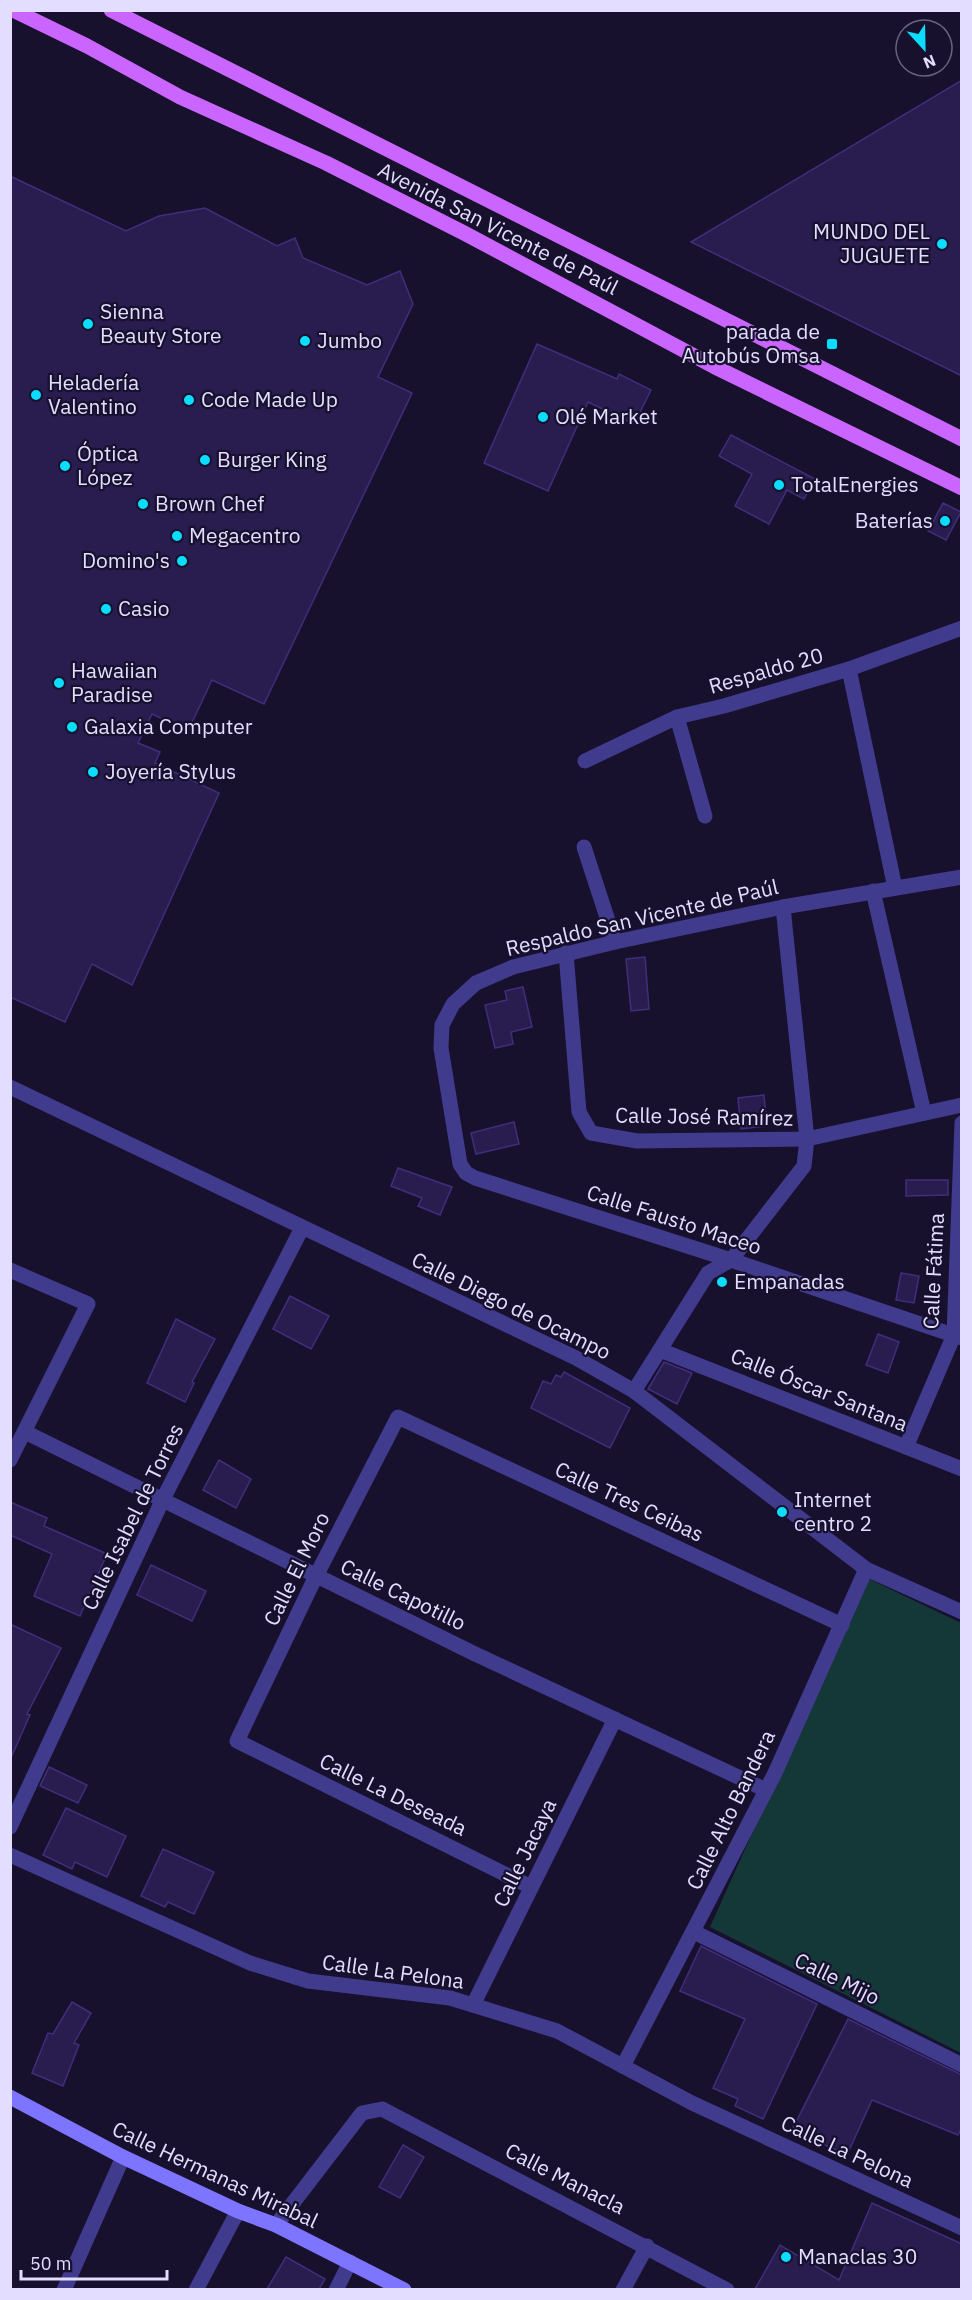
<svg xmlns="http://www.w3.org/2000/svg" width="972" height="2300" viewBox="0 0 972 2300" font-family="'IBM Plex Sans',sans-serif">
<style>
.green{fill:#143838}
.building{fill:#291c4f;stroke:#402e7c;stroke-width:1.5}
.lines{fill:none;stroke-linecap:round;stroke-linejoin:round}
.street{stroke:#413b8e;stroke-width:15}
.secondary{stroke:#7d75ff;stroke-width:15}
.primary{stroke:#cb65ff;stroke-width:15}
.poi-dot{fill:#0addff;stroke:#17112e;stroke-width:2}
.labels{text-anchor:middle;stroke-width:4.5;stroke-linejoin:round;paint-order:stroke}
.street-label{font-size:21px;fill:#e3deff;stroke:#17112e}
.poi-label{font-size:21px;fill:#e3deff;stroke:#17112e;text-anchor:start}
</style>
<rect width="100%" height="100%" fill="#17112e"/>
<polygon class="green" points="867,1578 961,1623 961,2053 710,1927"/>
<g class="building">
<polygon points="962,80 962,376 691,242"/>
<polygon points="10,176 126,231 159,216 205,208 277,246 295,238 303,258 367,285 400,271 413,304 378,377 412,393 264,704 212,680 188,731 152,714 138,743 160,752 155,763 219,793 132,985 92,964 65,1022 10,997"/>
<polygon points="537,344 617,379 619,374 651,390 634,424 588,402 548,491 484,463"/>
<polygon points="731,435 815,479 804,499 787,490 769,524 735,506 752,474 719,456"/>
<polygon points="943,503 961,512 946,540 928,531"/>
<polygon points="645,957 649,1009 631,1011 626,959"/>
<polygon points="523,987 532,1027 511,1032 513,1044 495,1048 485,1005 507,1000 505,991"/>
<polygon points="764,1095 767,1126 741,1129 738,1098"/>
<polygon points="514,1122 519,1144 476,1154 471,1133"/>
<polygon points="398,1168 452,1187 440,1215 418,1206 422,1198 391,1186"/>
<polygon points="906,1180 948,1180 948,1195 906,1196"/>
<polygon points="901,1273 919,1276 914,1303 896,1300"/>
<polygon points="290,1296 329,1316 311,1349 273,1329"/>
<polygon points="176,1319 215,1339 192,1382 194,1383 185,1402 147,1383"/>
<polygon points="878,1334 899,1342 888,1373 866,1365"/>
<polygon points="664,1362 692,1373 677,1404 648,1389"/>
<polygon points="564,1372 630,1408 610,1448 531,1408 543,1381 551,1384 556,1375 561,1377"/>
<polygon points="219,1460 251,1479 236,1508 203,1490"/>
<polygon points="10,1502 47,1518 44,1526 107,1554 80,1616 34,1596 52,1554 10,1535"/>
<polygon points="151,1565 206,1591 192,1621 137,1595"/>
<polygon points="10,1624 61,1648 27,1714 30,1715 10,1760"/>
<polygon points="49,1767 87,1785 78,1803 40,1786"/>
<polygon points="66,1808 126,1836 107,1877 75,1862 72,1869 43,1855"/>
<polygon points="163,1849 214,1872 194,1914 168,1902 165,1907 141,1896"/>
<polygon points="701,1946 817,2004 763,2119 735,2106 738,2099 713,2088 745,2019 680,1991"/>
<polygon points="72,2002 91,2013 74,2043 79,2045 63,2086 32,2073 48,2033 53,2034"/>
<polygon points="848,2019 962,2075 962,2127 958,2135 872,2100 847,2155 792,2130"/>
<polygon points="403,2145 424,2157 400,2198 379,2187"/>
<polygon points="872,2203 962,2244 962,2289 755,2289 780,2245 839,2280"/>
<polygon points="286,2257 325,2279 319,2289 267,2289"/>
</g>
<g class="lines">
<g class="street">
<polyline points="849,669 895,888"/>
<polyline points="677,717 705,816"/>
<polyline points="585,761 677,717 724,706 849,669 962,628"/>
<polyline points="584,847 615,942"/>
<polyline points="962,877 783,907 615,942 513,967 476,983 453,1004 442,1025 441,1048 460,1164 466,1173 475,1178 731,1260 962,1338"/>
<polyline points="873,891 924,1113"/>
<polyline points="566,953 579,1112 591,1133 637,1141 807,1139 962,1105"/>
<polyline points="10,1087 576,1358 634,1391 866,1569 962,1612"/>
<polyline points="10,1270 88,1304 10,1460"/>
<polyline points="660,1350 962,1469"/>
<polyline points="634,1391 708,1273 731,1260 804,1166 807,1139 783,907"/>
<polyline points="25,1432 473,1653 766,1790"/>
<polyline points="906,1447 954,1335 962,1123"/>
<polyline points="10,1827 163,1499 302,1228"/>
<polyline points="10,1855 250,1963 308,1981 450,1998 557,2031 692,2103 962,2228"/>
<polyline points="531,1887 237,1741 316,1576 398,1417 842,1625"/>
<polyline points="694,1932 962,2065"/>
<polyline points="473,2005 615,1719"/>
<polyline points="623,2066 775,1773 866,1569"/>
<polyline points="276,2225 362,2113 382,2109 727,2290"/>
<polyline points="64,2290 123,2157"/>
<polyline points="196,2290 238,2211"/>
<polyline points="336,2290 350,2262"/>
<polyline points="623,2290 647,2246"/>
</g>
<polyline class="secondary" points="10,2097 123,2157 238,2211 276,2225 404,2290"/>
<g class="primary">
<polyline points="13,10 87,46 180,97 326,163 464,233 715,367 962,488"/>
<polyline points="111,10 962,439"/>
</g>
</g>
<g class="poi-dot">
<circle cx="942" cy="244" r="6"/>
<circle cx="88" cy="324" r="6"/>
<circle cx="305" cy="341" r="6"/>
<rect x="826" y="338" width="12" height="12" rx="3"/>
<circle cx="36" cy="395" r="6"/>
<circle cx="189" cy="400" r="6"/>
<circle cx="543" cy="417" r="6"/>
<circle cx="205" cy="460" r="6"/>
<circle cx="65" cy="466" r="6"/>
<circle cx="779" cy="485" r="6"/>
<circle cx="143" cy="504" r="6"/>
<circle cx="945" cy="521" r="6"/>
<circle cx="177" cy="536" r="6"/>
<circle cx="182" cy="561" r="6"/>
<circle cx="106" cy="609" r="6"/>
<circle cx="59" cy="683" r="6"/>
<circle cx="72" cy="727" r="6"/>
<circle cx="93" cy="772" r="6"/>
<circle cx="722" cy="1282" r="6"/>
<circle cx="782" cy="1512" r="6"/>
<circle cx="786" cy="2257" r="6"/>
</g>
<g class="labels">
<g class="street-label">
<text transform="translate(498 229) rotate(27)" y="7">Avenida San Vicente de Paúl</text>
<text transform="translate(766 671) rotate(-16)" y="7">Respaldo 20</text>
<text transform="translate(642 918) rotate(-13)" y="7">Respaldo San Vicente de Paúl</text>
<text transform="translate(704 1117) rotate(1)" y="7">Calle José Ramírez</text>
<text transform="translate(674 1220) rotate(18)" y="7">Calle Fausto Maceo</text>
<text transform="translate(934 1271) rotate(-87)" y="7">Calle Fátima</text>
<text transform="translate(511 1306) rotate(26)" y="7">Calle Diego de Ocampo</text>
<text transform="translate(819 1390) rotate(22)" y="7">Calle Óscar Santana</text>
<text transform="translate(629 1502) rotate(25)" y="7">Calle Tres Ceibas</text>
<text transform="translate(133 1517) rotate(-64)" y="7">Calle Isabel de Torres</text>
<text transform="translate(297 1569) rotate(-64)" y="7">Calle El Moro</text>
<text transform="translate(403 1595) rotate(26)" y="7">Calle Capotillo</text>
<text transform="translate(393 1795) rotate(26)" y="7">Calle La Deseada</text>
<text transform="translate(731 1810) rotate(-64)" y="7">Calle Alto Bandera</text>
<text transform="translate(525 1853) rotate(-64)" y="7">Calle Jacaya</text>
<text transform="translate(393 1972) rotate(8)" y="7">Calle La Pelona</text>
<text transform="translate(837 1979) rotate(26)" y="7">Calle Mijo</text>
<text transform="translate(847 2152) rotate(25)" y="7">Calle La Pelona</text>
<text transform="translate(215 2175) rotate(25)" y="7">Calle Hermanas Mirabal</text>
<text transform="translate(565 2179) rotate(27)" y="7">Calle Manacla</text>
</g>
<g class="poi-label">
<text x="930" y="239" text-anchor="end">MUNDO DEL<tspan x="930" dy="24">JUGUETE</tspan></text>
<text x="100" y="319">Sienna<tspan x="100" dy="24">Beauty Store</tspan></text>
<text x="820" y="339" text-anchor="end">parada de<tspan x="820" dy="24">Autobús Omsa</tspan></text>
<text x="317" y="348">Jumbo</text>
<text x="48" y="390">Heladería<tspan x="48" dy="24">Valentino</tspan></text>
<text x="201" y="407">Code Made Up</text>
<text x="555" y="424">Olé Market</text>
<text x="77" y="461">Óptica<tspan x="77" dy="24">López</tspan></text>
<text x="217" y="467">Burger King</text>
<text x="791" y="492">TotalEnergies</text>
<text x="155" y="511">Brown Chef</text>
<text x="933" y="528" text-anchor="end">Baterías</text>
<text x="189" y="543">Megacentro</text>
<text x="170" y="568" text-anchor="end">Domino's</text>
<text x="118" y="616">Casio</text>
<text x="71" y="678">Hawaiian<tspan x="71" dy="24">Paradise</tspan></text>
<text x="84" y="734">Galaxia Computer</text>
<text x="105" y="779">Joyería Stylus</text>
<text x="734" y="1289">Empanadas</text>
<text x="794" y="1507">Internet<tspan x="794" dy="24">centro 2</tspan></text>
<text x="798" y="2264">Manaclas 30</text>
</g>
</g>
<rect width="972" height="2300" fill="none" stroke="#e3deff" stroke-width="24"/>
<g transform="translate(924 48) rotate(158)"><circle r="28" fill="#17112e" stroke="#696382" stroke-width="1.5"/>
<path d="M0-4.5L10 22L0 15L-10 22Z" fill="#0addff"/>
<text y="-9" font-size="16" font-weight="bold" text-anchor="middle" fill="#e3deff">N</text>
</g>
<path d="M21 2270v9h146v-9" fill="none" stroke="#e3deff" stroke-width="3"/>
<text x="30" y="2270" font-size="18" fill="#e3deff" stroke="#17112e" stroke-width="4.5" paint-order="stroke">50 m</text>
</svg>
